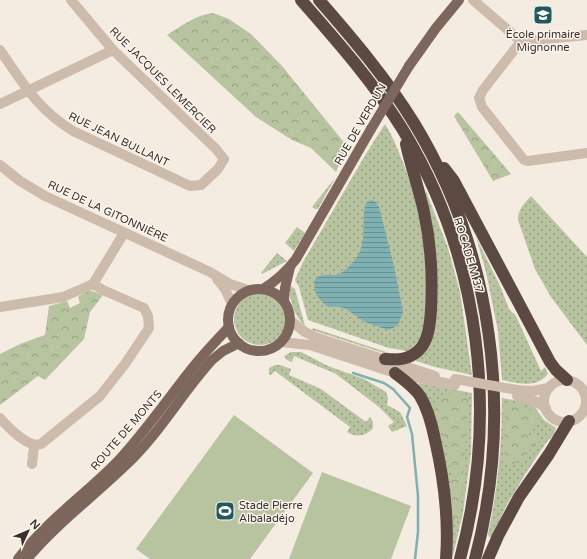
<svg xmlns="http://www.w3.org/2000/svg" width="587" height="559" viewBox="0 0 587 559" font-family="'Varela Round',sans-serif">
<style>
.grass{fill:url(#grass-dots)}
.forest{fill:url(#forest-crowns)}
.garden{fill:#b8c4a0}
.water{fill:url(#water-rules)}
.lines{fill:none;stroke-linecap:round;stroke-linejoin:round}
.stream{stroke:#7fb0b2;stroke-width:2.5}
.minor{stroke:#cdbbac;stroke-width:10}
.major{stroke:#7d675c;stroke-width:10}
.highway{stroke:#5c4a42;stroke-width:12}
.minor-bridge{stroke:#cdbbac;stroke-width:10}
.major-bridge{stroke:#7d675c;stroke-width:10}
.labels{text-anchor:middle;stroke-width:3;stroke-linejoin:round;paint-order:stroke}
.poi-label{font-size:11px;fill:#3b302b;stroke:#fbf5ee}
.street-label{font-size:11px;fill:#3b302b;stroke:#fbf5ee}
</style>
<defs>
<pattern id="grass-dots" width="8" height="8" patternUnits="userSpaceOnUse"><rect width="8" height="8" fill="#b8c4a0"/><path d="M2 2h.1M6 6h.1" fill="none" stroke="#97a083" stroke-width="1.8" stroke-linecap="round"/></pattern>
<pattern id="forest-crowns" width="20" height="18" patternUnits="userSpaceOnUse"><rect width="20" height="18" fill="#b8c4a0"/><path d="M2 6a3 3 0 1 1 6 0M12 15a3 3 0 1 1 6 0" fill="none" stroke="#97a083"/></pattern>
<pattern id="water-rules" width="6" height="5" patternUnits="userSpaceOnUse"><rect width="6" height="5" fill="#7fb0b2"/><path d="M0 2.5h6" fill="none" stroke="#699091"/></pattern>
</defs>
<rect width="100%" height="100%" fill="#f4ebe1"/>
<g class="grass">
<path d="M 385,124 C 392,135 397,147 402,160 C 421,208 430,260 425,312 C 424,319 425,330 422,336 C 418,343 413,347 408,352 L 402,350 L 389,348 L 308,320 L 299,287 L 295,280 L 303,262 L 367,152 Z"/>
<polygon points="335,178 318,209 315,209 312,207"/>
<polygon points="426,191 448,248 460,292 472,375 435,367 416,361 416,359 437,304 438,292 437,258 432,222 426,194"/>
<path d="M 531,196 L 587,257 L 587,345 L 551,297 L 535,269 L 518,220 C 518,209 524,204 531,196 Z"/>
<polygon points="297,227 305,233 294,251 285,243"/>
<path d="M 476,237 L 501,288 L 509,309 L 516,316 L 541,371 L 545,367 L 548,374 C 536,389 517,383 502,380 L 498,331 L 486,272 Z"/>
<polygon points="277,253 287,261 262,274 261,273"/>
<path d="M 289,285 L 295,289 L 305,326 C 294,316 289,299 289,285 Z"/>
<circle cx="260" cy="319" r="26"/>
<polygon points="313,328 389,353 396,353 390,355 312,330"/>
<polygon points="291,352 301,352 328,366 364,379 386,392 388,398 387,405 400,412 407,426 392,432 388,426 394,422 379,407 336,374 294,356 292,362 287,360 284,356"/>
<path d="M 275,365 L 280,365 L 291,369 L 289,375 L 321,389 L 366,422 L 370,417 L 373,422 L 373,428 C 366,436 356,438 347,432 L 350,427 L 275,371 L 271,375 L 269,374 L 269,368 Z"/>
<polygon points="420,383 472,393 471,453 463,513 452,559 450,559 450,525 417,386 417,384"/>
<path d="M 502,398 L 529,403 L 535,407 L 544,420 L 556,428 L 554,434 L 546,443 L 526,473 L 506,506 L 492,537 L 489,537 L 488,534 C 498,489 502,445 502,398 Z"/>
</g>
<g class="forest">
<path d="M 213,13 L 229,19 L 251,34 L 282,66 L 347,146 L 336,172 L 311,148 L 292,140 L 256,117 L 167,35 C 182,26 195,15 213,13 Z"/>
<polygon points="458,112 511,174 493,181 454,116"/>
<polygon points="87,291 92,291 103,295 90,312 84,339 45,380 38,376 0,405 0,354 20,344 45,335 49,306 67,301 70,308 80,303 78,297"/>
<path d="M 460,393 L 468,396 L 466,446 L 460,514 L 458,518 L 454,518 C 450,494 453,468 447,444 C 444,433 434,420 436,408 C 436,403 446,395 450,394 C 453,393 457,393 460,393 Z"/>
<path d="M 507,401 C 515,402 534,411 539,416 C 537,425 529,428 525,434 L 528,436 L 537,436 L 540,440 L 531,449 L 523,460 L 518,461 L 510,466 L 505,465 L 504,459 L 505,411 Z"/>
</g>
<g class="garden">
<polygon points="234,415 313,473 250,559 150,559 136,549"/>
<polygon points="322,472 411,506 391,559 289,559"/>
</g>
<path class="water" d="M 372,200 L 376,202 L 379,207 L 394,266 L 403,311 L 399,323 L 395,327 L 388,330 L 365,322 L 346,309 L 340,307 L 328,307 C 318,299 312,292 315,279 C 323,272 330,277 339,274 C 343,272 348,268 351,264 C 369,247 361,226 365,205 L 368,201 Z"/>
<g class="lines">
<g class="stream">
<polyline points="353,373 384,383 393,389"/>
<polyline points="393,389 410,408 407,417 412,434 418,496 418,532 415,559"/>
</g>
<g class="minor">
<polyline points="473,0 516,37 525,41 587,35"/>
<polyline points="522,40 483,90 479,98 482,107 524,160 528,161 587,153"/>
<path d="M 0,50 C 22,82 38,110 73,131 L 190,186 L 201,185 L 218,169 L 224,159 L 216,149 L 113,50 L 71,0"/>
<polyline points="0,104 113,50"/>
<polyline points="0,165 20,181 45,196 210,272 230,284 248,290"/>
<polyline points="217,279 225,289 232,304"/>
<polyline points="0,307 63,297 93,284 124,233"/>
<polyline points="291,321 305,332 315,337 435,376"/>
<polyline points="281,342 310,345 395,373 455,385"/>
<circle cx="565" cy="401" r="21"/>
<polyline points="517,390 532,391 549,388"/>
<polyline points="517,396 535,401 546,408"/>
<path d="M 0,418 C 8,427 29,449 41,444 L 100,396 L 125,364 L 149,328 L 148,316 L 144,308 L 103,290 L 93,284"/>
<polyline points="32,464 34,445"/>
</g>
<g class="major">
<polyline points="409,66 436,28 459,0"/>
<circle cx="259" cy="320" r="31"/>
<path d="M 263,289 C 276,281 287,271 296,259 L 371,129"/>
<polyline points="284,300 285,288 290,267"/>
<path d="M 18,559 C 46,521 85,495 118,461 C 146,431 169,397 194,366 C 205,352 217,340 229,327"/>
<path d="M 27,559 C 56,524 93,497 126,465 C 159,434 182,393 212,360 L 223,351 L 239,343"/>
</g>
<g class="highway">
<path d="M 301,0 C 337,41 374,83 403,130 C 481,259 499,415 460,559"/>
<path d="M 319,0 C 353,39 387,79 414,123 C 493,253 514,413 475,559"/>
<polyline points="444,168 454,181 550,362 556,370 567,380"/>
<path d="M 385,359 C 398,360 409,360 419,350 C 429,340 430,323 431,310 C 433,277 431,244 424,212 C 419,189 411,167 406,144"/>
<path d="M 395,373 C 404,380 414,387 420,396 C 428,409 432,425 435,440 C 444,479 449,519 446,559"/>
<polyline points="488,559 498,536 519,497 549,454 569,421"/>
</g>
<polyline class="minor-bridge" points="455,379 517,390"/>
<polyline class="major-bridge" points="371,129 409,66"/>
</g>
<defs>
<g id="school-square" transform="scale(1)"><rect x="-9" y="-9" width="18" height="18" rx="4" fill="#1f5a5e" stroke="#fbf5ee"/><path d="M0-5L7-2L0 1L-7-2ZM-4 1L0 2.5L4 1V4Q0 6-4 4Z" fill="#fff"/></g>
<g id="stadium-square" transform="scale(1)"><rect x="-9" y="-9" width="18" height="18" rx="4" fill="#1f5a5e" stroke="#fbf5ee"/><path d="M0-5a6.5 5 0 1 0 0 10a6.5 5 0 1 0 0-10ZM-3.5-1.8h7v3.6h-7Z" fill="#fff"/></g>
</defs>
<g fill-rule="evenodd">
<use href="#school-square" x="543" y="15"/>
<use href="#stadium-square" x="225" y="511"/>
</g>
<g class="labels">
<g class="poi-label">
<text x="543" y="38">École primaire<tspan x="543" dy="13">Mignonne</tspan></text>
<text x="239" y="509" text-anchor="start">Stade Pierre<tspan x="239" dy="13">Albaladéjo</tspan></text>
</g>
<g class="street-label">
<text transform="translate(163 80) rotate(45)" y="4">RUE JACQUES LEMERCIER</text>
<text transform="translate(360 124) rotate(-60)" y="4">RUE DE VERDUN</text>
<text transform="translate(119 139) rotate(26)" y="4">RUE JEAN BULLANT</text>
<text transform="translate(108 211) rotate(25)" y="4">RUE DE LA GITONNIÈRE</text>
<text transform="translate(469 255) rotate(73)" y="4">ROCADE M 37</text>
<text transform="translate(126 430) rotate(-49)" y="4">ROUTE DE MONTS</text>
</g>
</g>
<g transform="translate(28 531) rotate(46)" stroke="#fbf5ee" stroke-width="3" paint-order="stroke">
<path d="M0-3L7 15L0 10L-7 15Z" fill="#3b302b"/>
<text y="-6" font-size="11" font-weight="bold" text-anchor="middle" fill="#3b302b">N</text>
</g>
</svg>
